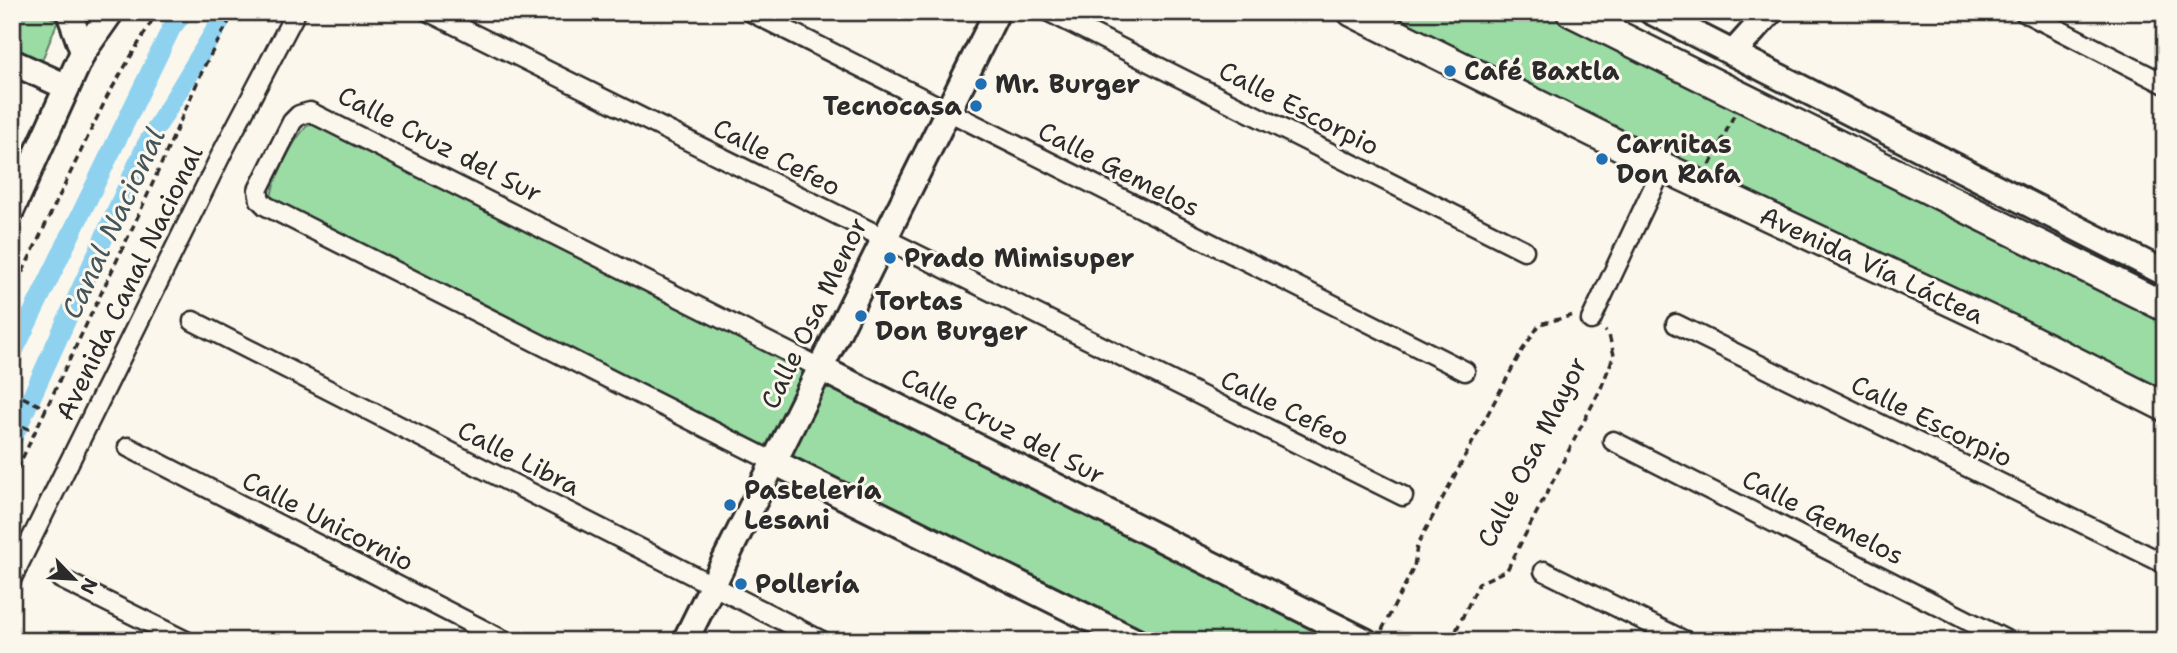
<svg xmlns="http://www.w3.org/2000/svg" width="2177" height="653" viewBox="0 0 2177 653" font-family="'Shantell Sans',sans-serif">
<style>
.green{fill:#9bdba4;stroke:#638368;stroke-width:2}
.lines{fill:none;stroke-linecap:round;stroke-linejoin:round}
.canal{stroke:#8ed2f0;stroke-width:19}
.street-casing{stroke:#2b2b2b;stroke-width:23}
.secondary-casing{stroke:#2b2b2b;stroke-width:30}
.primary-casing{stroke:#2b2b2b;stroke-width:33}
.path{stroke:#2b2b2b;stroke-width:3.5;stroke-dasharray:7 5;stroke-linecap:butt}
.street{stroke:#fbf7ec;stroke-width:18}
.secondary{stroke:#fbf7ec;stroke-width:24}
.primary{stroke:#fbf7ec;stroke-width:28}
.poi-dot{fill:#1f6fb2;stroke:#fbf7ec;stroke-width:2.5}
.labels{text-anchor:middle;stroke-width:6;stroke-linejoin:round;paint-order:stroke}
.poi-label{font-size:26px;font-weight:bold;fill:#2b2b2b;stroke:#fbf7ec;text-anchor:start}
.street-label{font-size:26px;fill:#2b2b2b;stroke:#fbf7ec}
.water-label{font-size:28px;font-style:italic;fill:#44555c;stroke:#fbf7ec}
</style>
<rect width="100%" height="100%" fill="#fbf7ec"/>
<filter id="ink" filterUnits="userSpaceOnUse"><feTurbulence type="fractalNoise" baseFrequency=".0143" numOctaves="2"/><feDisplacementMap in="SourceGraphic" scale="14" xChannelSelector="R" yChannelSelector="G"/><feConvolveMatrix kernelMatrix="1 2 1 2 8 2 1 2 1" color-interpolation-filters="sRGB"/></filter>
<g filter="url(#ink)">
<g class="green">
<polygon points="12,12 41,12 58,21 40,65 12,51"/>
<polygon points="1367,12 1548,12 2165,320 2165,402"/>
<path d="M 313,121 L 1346,641 L 1146,641 L 271,202 C 270,184 297,131 313,121 Z"/>
</g>
<g class="lines">
<g class="canal">
<polyline points="12,355 171,29 184,12"/>
<polyline points="12,440 146,145 226,12"/>
</g>
<g class="street-casing">
<g id="street">
<polyline points="429,12 1403,496"/>
<polyline points="751,12 1465,371"/>
<polyline points="1049,12 1524,250"/>
<polyline points="2024,12 2165,84"/>
<polyline points="1591,320 1663,167"/>
<polyline points="193,321 822,641"/>
<polyline points="1676,324 2165,564"/>
<polyline points="1613,441 2008,641"/>
<polyline points="128,447 505,641"/>
<polyline points="774,462 266,206 260,200 258,190 292,122 299,115 310,112 820,368"/>
<polyline points="1544,571 1685,641"/>
<polyline points="12,578 223,151 296,12"/>
<polyline points="61,579 186,641"/>
</g>
</g>
<g class="secondary-casing">
<g id="secondary">
<polyline points="69,12 83,52"/>
<polyline points="1652,12 2165,273"/>
<polyline points="1733,53 1770,12"/>
<polyline points="12,62 67,87"/>
<polyline points="12,209 83,52 111,12"/>
<polyline points="820,368 1365,641"/>
<polyline points="774,462 1135,641"/>
<polyline points="685,641 997,12"/>
</g>
</g>
<g class="primary-casing">
<g id="primary">
<polyline points="1352,12 1663,167 2020,334 2165,407"/>
<polyline points="1571,12 2165,307"/>
</g>
</g>
<g class="path">
<polyline points="1710,165 1734,115"/>
<polyline points="12,294 107,97 157,12"/>
<polyline points="12,392 47,409"/>
<polyline points="12,422 36,432"/>
<polyline points="12,480 140,212 205,65 234,12"/>
<polyline points="1382,630 1414,567 1417,546 1521,352 1540,324 1574,315"/>
<polyline points="1451,641 1479,583 1507,570 1601,388 1614,355 1609,335 1605,331"/>
</g>
<use href="#street" class="street"/>
<use href="#secondary" class="secondary"/>
<use href="#primary" class="primary"/>
</g>
</g>
<g class="poi-dot">
<circle cx="1450" cy="71" r="7"/>
<circle cx="981" cy="84" r="7"/>
<circle cx="976" cy="106" r="7"/>
<circle cx="1602" cy="159" r="7"/>
<circle cx="890" cy="258" r="7"/>
<circle cx="861" cy="316" r="7"/>
<circle cx="730" cy="505" r="7"/>
<circle cx="741" cy="584" r="7"/>
</g>
<g class="labels">
<g class="poi-label">
<text x="1464" y="80">Café Baxtla</text>
<text x="995" y="93">Mr. Burger</text>
<text x="962" y="115" text-anchor="end">Tecnocasa</text>
<text x="1616" y="153">Carnitas<tspan x="1616" dy="30">Don Rafa</tspan></text>
<text x="904" y="267">Prado Mimisuper</text>
<text x="875" y="310">Tortas<tspan x="875" dy="30">Don Burger</tspan></text>
<text x="744" y="499">Pastelería<tspan x="744" dy="30">Lesani</tspan></text>
<text x="755" y="593">Pollería</text>
</g>
<g class="street-label">
<text transform="translate(1299 108) rotate(27)" y="9">Calle Escorpio</text>
<text transform="translate(440 144) rotate(27)" y="9">Calle Cruz del Sur</text>
<text transform="translate(777 157) rotate(27)" y="9">Calle Cefeo</text>
<text transform="translate(1119 169) rotate(27)" y="9">Calle Gemelos</text>
<text transform="translate(1872 265) rotate(25)" y="9">Avenida Vía Láctea</text>
<text transform="translate(129 283) rotate(-64)" y="9">Avenida Canal Nacional</text>
<text transform="translate(814 313) rotate(-64)" y="9">Calle Osa Menor</text>
<text transform="translate(1285 408) rotate(26)" y="9">Calle Cefeo</text>
<text transform="translate(1932 421) rotate(26)" y="9">Calle Escorpio</text>
<text transform="translate(1003 426) rotate(27)" y="9">Calle Cruz del Sur</text>
<text transform="translate(1532 452) rotate(-63)" y="9">Calle Osa Mayor</text>
<text transform="translate(519 458) rotate(27)" y="9">Calle Libra</text>
<text transform="translate(1823 517) rotate(27)" y="9">Calle Gemelos</text>
<text transform="translate(328 521) rotate(27)" y="9">Calle Unicornio</text>
</g>
<g class="water-label">
<text transform="translate(113 223) rotate(-65)" y="10">Canal Nacional</text>
</g>
</g>
<rect width="2177" height="653" fill="none" stroke="#fbf7ec" stroke-width="42"/>
<rect x="21" y="21" width="2135" height="611" fill="none" stroke="#2b2b2b" stroke-width="2.5" filter="url(#ink)"/>
<g transform="translate(74 579) rotate(115)" stroke="#fbf7ec" stroke-width="5" paint-order="stroke">
<path d="M0-5L12 26L0 18L-12 26Z" fill="#2b2b2b"/>
<text y="-10" font-size="19" font-weight="bold" text-anchor="middle" fill="#2b2b2b">N</text>
</g>
</svg>
